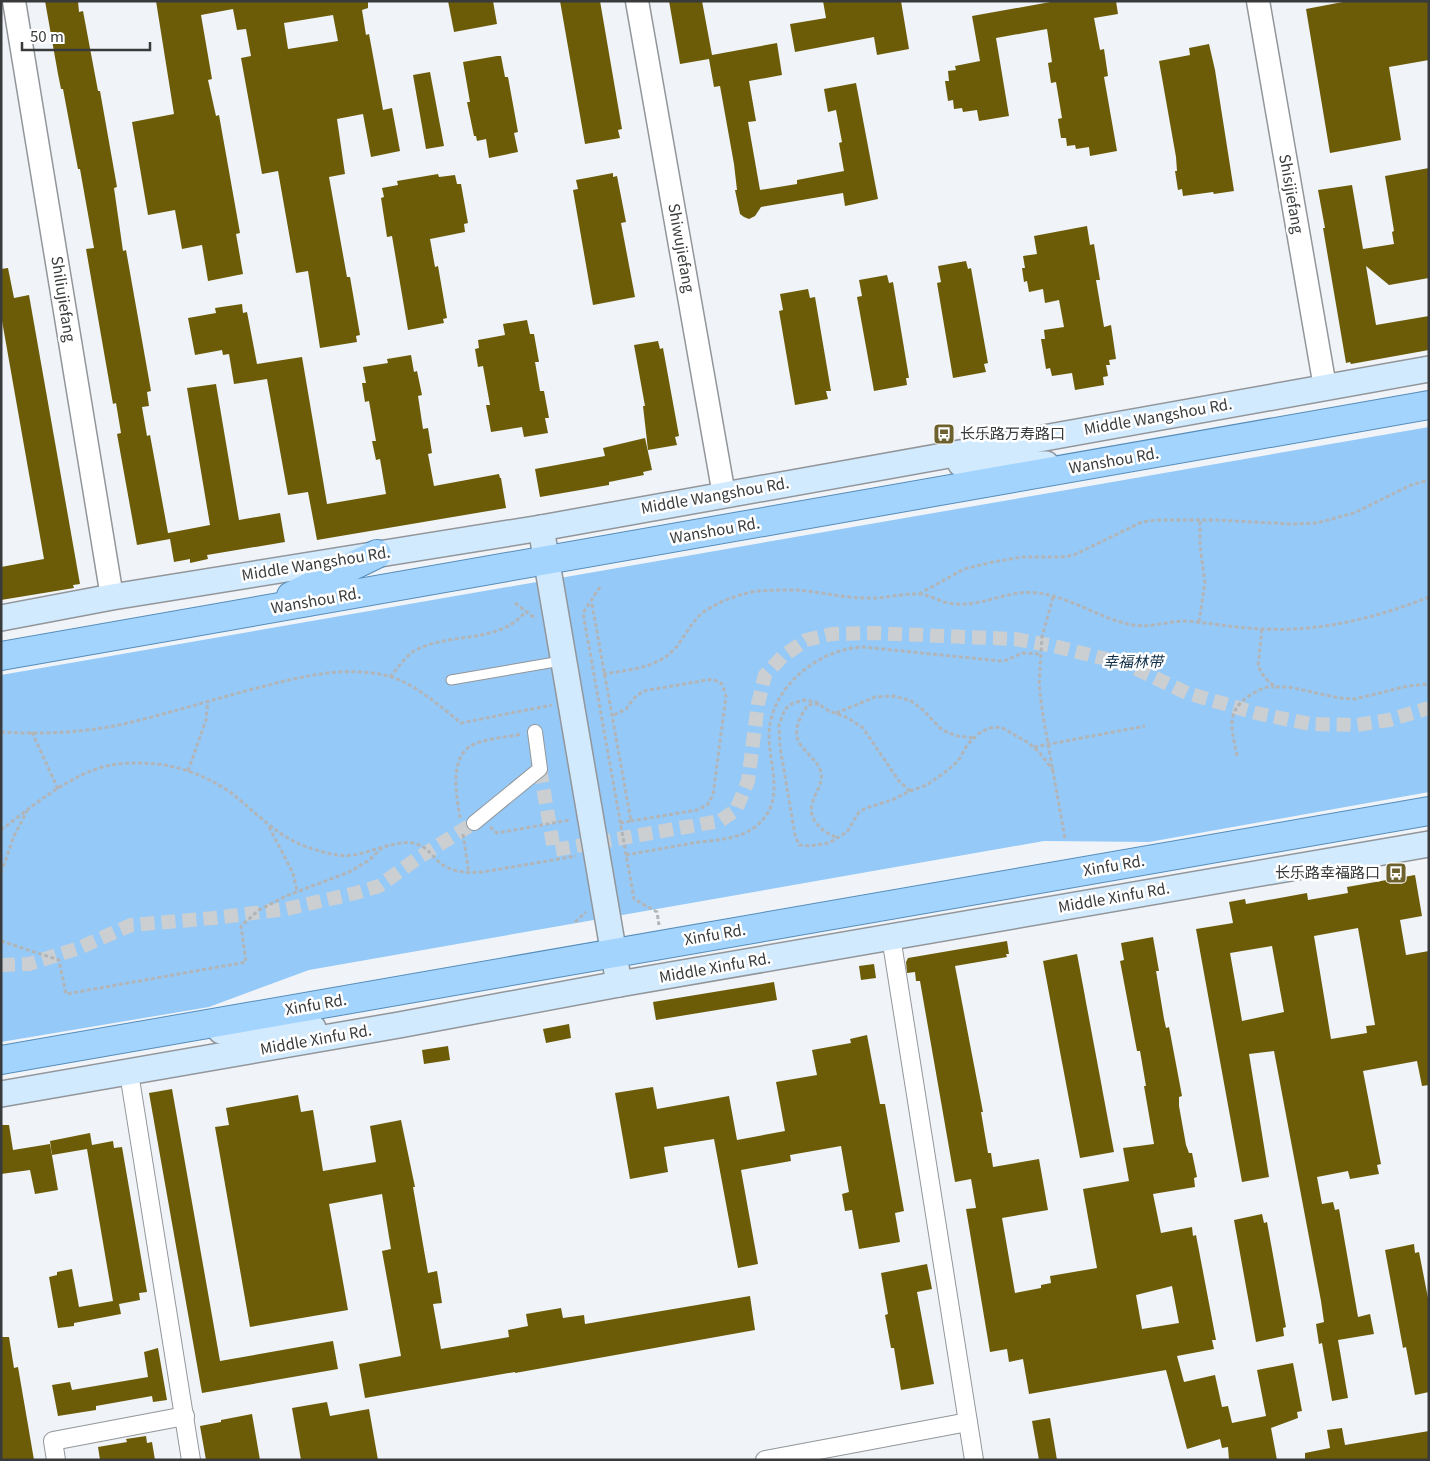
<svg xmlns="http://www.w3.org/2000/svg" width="1430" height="1461" viewBox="0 0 1430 1461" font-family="Georgia,'Noto Sans SC',serif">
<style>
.green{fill:#95c9f8}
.building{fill:#6c5c08;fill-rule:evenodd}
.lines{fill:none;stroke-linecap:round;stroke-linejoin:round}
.pedestrian-tunnel{stroke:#cbcfd2;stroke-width:14;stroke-dasharray:14 7;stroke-linecap:butt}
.service-casing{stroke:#92969a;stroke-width:11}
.pedestrian-casing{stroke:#92969a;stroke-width:16}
.minor-casing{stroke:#92969a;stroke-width:20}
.tertiary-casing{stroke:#92969a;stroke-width:25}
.secondary-casing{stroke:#92969a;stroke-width:28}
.primary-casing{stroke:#558cb9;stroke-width:30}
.path{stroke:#b2b5b8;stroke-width:3;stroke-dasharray:4 2.5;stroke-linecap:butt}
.service{stroke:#fff;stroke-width:9}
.pedestrian{stroke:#fff;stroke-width:14}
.minor{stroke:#fff;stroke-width:18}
.tertiary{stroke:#fff;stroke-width:22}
.secondary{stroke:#d1eafe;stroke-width:25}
.primary{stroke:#a3d4fe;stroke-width:28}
.labels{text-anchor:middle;stroke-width:5;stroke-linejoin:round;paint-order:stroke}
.street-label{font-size:15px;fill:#383a3b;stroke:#fff}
.poi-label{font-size:15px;fill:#383a3b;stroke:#fff;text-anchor:start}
.park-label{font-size:15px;font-style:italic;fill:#0e2e47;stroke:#fff}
</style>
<rect width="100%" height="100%" fill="#f0f4f8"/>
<polygon class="green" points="1429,427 1429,792 1149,842 1044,841 309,970 209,1007 1,1042 1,675"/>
<g class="building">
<polygon points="45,1 78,1 79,12 83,11 98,91 100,91 117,187 114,188 123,251 126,250 151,391 147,392 149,406 142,407 147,436 150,435 168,533 210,525 187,388 216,384 239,520 280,513 285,542 207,555 208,559 190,563 190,559 174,562 170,539 137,545 117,434 121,433 116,403 113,404 86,249 94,248 80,169 78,169 63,89 61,89 58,74"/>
<path d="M 156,1 L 368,1 L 368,8 L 362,10 L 366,35 L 369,34 L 383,110 L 392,108 L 400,151 L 371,157 L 363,114 L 337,119 L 345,174 L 329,177 L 347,277 L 350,277 L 360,335 L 356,336 L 357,342 L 320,348 L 308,271 L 296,273 L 278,171 L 262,174 L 241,58 L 251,56 L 246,29 L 237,30 L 233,9 L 201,15 L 212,79 L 208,80 L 216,116 L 219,115 L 240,233 L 236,234 L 243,274 L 208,281 L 202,245 L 182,249 L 175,210 L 148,215 L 132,122 L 174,114 ZM 333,15 L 338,41 L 288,49 L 284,23 Z"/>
<polygon points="448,1 493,1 497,24 454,32"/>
<polygon points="560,1 600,1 622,129 618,130 620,138 585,144"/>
<polygon points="669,1 702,1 712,55 777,43 782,75 749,81 756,121 748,122 760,190 797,184 797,180 844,171 839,143 842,142 836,110 828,112 824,89 856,83 878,199 845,206 843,193 761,207 755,216 749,219 744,217 740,214 735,190 737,190 734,164 720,86 714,87 709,59 680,64"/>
<polygon points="823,1 901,1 909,49 877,55 874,37 795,52 790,24 826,18"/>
<polygon points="1056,1 1116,1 1118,14 1094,18 1100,50 1104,49 1108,76 1104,77 1117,151 1090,156 1089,147 1076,149 1075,145 1067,146 1066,138 1061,138 1058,119 1062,118 1056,82 1051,83 1048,63 1052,62 1047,29 996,38 1009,116 979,121 977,110 963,112 962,108 954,109 953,100 948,101 945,81 949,81 948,71 956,70 955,66 980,61 972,16"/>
<polygon points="1348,1 1429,1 1429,60 1389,67 1401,140 1330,153 1306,9"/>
<polygon points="1209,44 1215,70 1234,191 1214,194 1213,192 1183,196 1182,189 1178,190 1175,171 1177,171 1176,157 1159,61 1190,55 1189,48"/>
<polygon points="497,56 501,56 505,77 508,77 518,132 514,133 518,152 489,158 486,139 477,141 476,136 474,136 467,102 470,102 463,62"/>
<polygon points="430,72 444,146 426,149 413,75"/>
<polygon points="1429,168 1429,278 1389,285 1366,266 1376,325 1429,316 1429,350 1351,364 1350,362 1346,363 1323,228 1325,228 1318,190 1352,185 1363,249 1394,244 1392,232 1394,231 1385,176"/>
<polygon points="613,173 613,177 617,176 626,222 621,223 635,297 593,305 573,190 578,189 576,180"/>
<polygon points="438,174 439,177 455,175 457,184 461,184 468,223 464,224 465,232 430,239 435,267 438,266 447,318 443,319 444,323 408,330 392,236 387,237 381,198 384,197 382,188 398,185 397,181"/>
<polygon points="1087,226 1090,245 1094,244 1100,280 1096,280 1104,327 1111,325 1116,359 1109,360 1110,365 1106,365 1108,376 1103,377 1104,385 1075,390 1072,373 1052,376 1050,368 1046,369 1041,339 1045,339 1044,330 1064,327 1059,300 1045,303 1043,289 1029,292 1027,281 1024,282 1022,268 1025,268 1023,256 1037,254 1034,236"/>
<polygon points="966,261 968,269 971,268 988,363 984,364 986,372 953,378 937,283 941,282 938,266"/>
<polygon points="8,268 14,298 29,295 80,584 73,585 74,588 1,600 1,567 44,559 1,315 1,269"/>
<polygon points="887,275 889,283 893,282 909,378 906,378 907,385 874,391 857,297 862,296 859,280"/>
<polygon points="808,289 810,298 815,297 831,391 826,391 828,399 795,405 779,311 783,310 780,294"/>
<polygon points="242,304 243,313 247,312 257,364 302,357 327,504 386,494 380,459 376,460 372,441 376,441 369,401 365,402 362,383 366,383 363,367 388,363 387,359 411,355 414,372 417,371 422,395 418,396 423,429 428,428 432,453 428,454 434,486 499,474 500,478 501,478 506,508 317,540 308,492 288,495 267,379 234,384 229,354 223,355 222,350 195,355 188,318 216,313 215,308"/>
<polygon points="527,320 530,334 534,334 539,362 535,362 540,391 544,391 549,418 545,418 548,433 524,437 522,427 491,432 486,405 490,405 483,366 478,367 475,349 479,348 478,340 505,335 503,324"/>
<polygon points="658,341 660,349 663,348 679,436 675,437 677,445 648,450 643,406 645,406 634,345"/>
<polygon points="645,438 652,470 643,472 644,475 609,482 609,485 540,497 535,469 605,456 603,448"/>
<path d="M 1415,875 L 1422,916 L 1400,920 L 1406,955 L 1429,951 L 1429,1085 L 1422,1086 L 1417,1061 L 1363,1071 L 1381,1164 L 1377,1165 L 1379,1174 L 1350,1179 L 1348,1171 L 1317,1177 L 1322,1204 L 1333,1202 L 1335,1210 L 1339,1209 L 1358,1317 L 1370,1314 L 1374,1334 L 1338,1340 L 1348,1398 L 1332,1401 L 1322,1343 L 1319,1344 L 1316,1324 L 1324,1322 L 1321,1301 L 1274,1051 L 1249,1054 L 1269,1177 L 1242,1182 L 1196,929 L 1233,923 L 1229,902 L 1245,899 L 1246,904 L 1307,893 L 1308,900 L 1348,893 L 1347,887 ZM 1358,928 L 1375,1025 L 1366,1026 L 1367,1033 L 1331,1039 L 1314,936 ZM 1272,946 L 1284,1012 L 1242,1021 L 1230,953 Z"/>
<path d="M 1153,937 L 1159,971 L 1156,971 L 1164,1019 L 1166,1028 L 1169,1027 L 1182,1096 L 1179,1097 L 1179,1106 L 1186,1145 L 1189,1153 L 1192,1153 L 1197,1177 L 1194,1178 L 1195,1187 L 1153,1194 L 1161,1233 L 1192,1227 L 1193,1236 L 1196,1235 L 1216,1340 L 1212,1340 L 1214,1349 L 1177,1356 L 1184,1382 L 1215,1375 L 1222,1407 L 1228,1406 L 1232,1423 L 1266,1416 L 1257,1370 L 1293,1363 L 1302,1411 L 1297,1412 L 1298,1418 L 1271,1428 L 1277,1460 L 1229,1460 L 1228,1447 L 1222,1448 L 1220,1439 L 1187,1449 L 1166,1370 L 1029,1394 L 1023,1359 L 1009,1362 L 1007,1349 L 990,1352 L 966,1209 L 976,1208 L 971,1179 L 955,1182 L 920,981 L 916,981 L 915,972 L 907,973 L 906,962 L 908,958 L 1007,941 L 1009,954 L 1006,954 L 1007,957 L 955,966 L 983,1112 L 981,1112 L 988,1153 L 991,1153 L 993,1167 L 1039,1159 L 1048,1210 L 1002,1218 L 1015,1293 L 1041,1288 L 1041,1285 L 1051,1283 L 1050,1276 L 1097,1268 L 1083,1189 L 1129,1181 L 1123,1148 L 1154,1144 L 1144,1086 L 1146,1086 L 1140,1051 L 1137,1051 L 1120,961 L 1124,960 L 1121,943 ZM 1172,1286 L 1179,1323 L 1142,1329 L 1136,1295 Z"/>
<polygon points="1077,954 1114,1152 1080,1158 1043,961"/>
<polygon points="874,964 876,978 861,980 859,966"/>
<polygon points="774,982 777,1000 656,1020 653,1002"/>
<polygon points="569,1024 571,1038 546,1043 543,1029"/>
<polygon points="867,1035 880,1104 885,1104 904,1211 895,1213 900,1242 859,1249 852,1210 845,1211 842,1194 849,1192 841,1146 790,1155 791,1161 741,1170 758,1264 738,1268 714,1139 664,1147 668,1172 630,1179 615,1093 653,1087 657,1109 729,1096 737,1140 785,1131 776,1082 817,1075 812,1050 851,1043 850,1039"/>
<polygon points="448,1046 450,1060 424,1064 422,1050"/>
<polygon points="172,1089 220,1361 333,1341 338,1369 202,1393 149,1093"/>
<polygon points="298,1095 301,1112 313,1110 323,1171 376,1162 370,1126 401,1120 415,1187 413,1187 428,1273 437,1271 442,1303 433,1304 441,1349 509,1337 508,1330 528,1326 526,1314 561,1308 563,1318 584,1315 585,1324 750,1296 755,1330 515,1373 515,1372 365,1398 359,1364 401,1356 382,1251 391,1249 382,1194 329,1204 348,1310 250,1327 215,1127 229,1125 226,1108"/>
<polygon points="1,1125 9,1125 13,1150 50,1144 58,1190 35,1194 30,1170 1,1174"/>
<polygon points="90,1133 92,1145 113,1141 114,1148 122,1147 147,1292 139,1293 140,1300 119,1304 121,1314 74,1323 74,1326 58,1328 49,1277 57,1275 57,1272 72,1269 79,1307 113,1301 87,1149 52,1155 50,1141"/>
<polygon points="1262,1214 1264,1223 1267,1222 1286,1327 1283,1328 1284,1336 1256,1342 1234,1220"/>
<polygon points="1414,1244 1415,1253 1419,1252 1429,1303 1429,1392 1415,1395 1406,1347 1403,1348 1385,1250"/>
<polygon points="927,1264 932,1289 917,1292 934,1384 901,1390 894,1348 891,1348 885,1315 888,1314 881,1273"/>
<polygon points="1,1337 9,1337 14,1368 18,1367 34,1460 1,1460"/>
<polygon points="158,1348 167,1400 153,1402 152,1396 96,1406 96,1410 58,1416 52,1385 70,1382 72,1390 148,1377 144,1352"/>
<polygon points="327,1402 330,1416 369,1409 378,1460 301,1460 292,1408"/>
<polygon points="252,1414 260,1460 206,1460 200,1426 221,1422 221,1420"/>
<polygon points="1050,1418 1057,1460 1039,1460 1032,1421"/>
<polygon points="1342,1428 1345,1445 1429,1431 1429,1460 1305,1460 1305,1453 1330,1448 1327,1430"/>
<polygon points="146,1436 147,1443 152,1442 155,1460 100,1460 98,1447 127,1442 126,1439"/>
</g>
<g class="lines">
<g class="pedestrian-tunnel">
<polyline points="540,769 554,850 720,821 736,810 748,781 758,704 765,675 783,656 806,640 832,634 873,633 1015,639 1054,646 1126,664 1187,693 1256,713 1310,724 1357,725 1389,720 1429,708"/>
<polyline points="1,965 29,964 79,948 131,925 214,918 286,909 356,893 379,886 418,858 474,823"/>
</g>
<g class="service-casing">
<polyline id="service" points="451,680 561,661"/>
</g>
<g class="pedestrian-casing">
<polyline id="pedestrian" points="474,823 540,769 535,732"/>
</g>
<g class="minor-casing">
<g id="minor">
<polyline points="891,937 974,1460"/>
<polyline points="129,1073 191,1460"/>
<polyline points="56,1460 53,1441 185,1416"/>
<polyline points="765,1460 968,1422"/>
</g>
</g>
<g class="tertiary-casing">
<g id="tertiary">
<polyline points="14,1 112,597"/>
<polyline points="637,1 724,495"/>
<polyline points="1258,1 1325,387"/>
</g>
</g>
<g class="secondary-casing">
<g id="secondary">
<polyline points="961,464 1046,464"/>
<polyline points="541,528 619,984"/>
<polyline points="1,618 112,597 541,528 1429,369"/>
<polyline points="221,1031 313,1028"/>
<polyline points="1,1094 399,1025 619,984 1429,844"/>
</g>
</g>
<g class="primary-casing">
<g id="primary">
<polyline points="291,596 377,554"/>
<polyline points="1,656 1429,405"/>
<polyline points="1,1060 1429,811"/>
</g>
</g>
<g class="path">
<polyline points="600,587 583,613 634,899 657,912 659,925"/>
<polyline points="919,594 964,569 993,562 1022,557 1061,557 1074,555 1142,522 1157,520 1216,520 1291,524 1317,523 1354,513 1411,485 1429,480"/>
<polyline points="1053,597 1042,637 1039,685 1043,716 1065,838"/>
<polyline points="515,603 536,619"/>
<polyline points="592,604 631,821 620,823"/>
<polyline points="1199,622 1205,583 1200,546 1200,520"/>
<polyline points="1262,629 1258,666 1263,675 1270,683 1277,687 1289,687 1339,698 1355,699 1408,686 1429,684"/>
<path d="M 603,674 C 623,671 645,669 662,659 C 680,649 685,630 699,616 C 711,604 741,593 758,591 C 771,590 785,590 797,590 C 821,592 844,598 867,598 C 884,599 902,593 919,594 C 932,595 943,604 956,604 C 984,606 1010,589 1038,593 C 1071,597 1100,619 1133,625 C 1150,628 1168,621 1185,621 C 1211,623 1237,628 1263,629 C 1320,632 1376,618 1429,597"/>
<path d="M 390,677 C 397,669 405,657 414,651 C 450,631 499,645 526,611"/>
<path d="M 819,704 L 808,705 C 800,716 792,731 800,744 C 803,749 807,752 810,756 C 815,761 819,765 821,772 C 823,784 816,791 813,801 C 806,819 823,833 838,838"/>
<polyline points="836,713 875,697 894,696 911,701 923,710 942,730 957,736 975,738"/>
<polyline points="614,715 626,709 633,699 643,691 713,679 722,684 726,696 713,795 707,805 697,810 631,821"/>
<path d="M 1,732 C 47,735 96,732 140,720 C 180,710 218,698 257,688 C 300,677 344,665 388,676 C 414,683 440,706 461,723 L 552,705"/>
<polyline points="32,732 58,789"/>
<polyline points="1034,747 1145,726"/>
<path d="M 1237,756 C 1232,729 1224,711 1252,694 C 1259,690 1266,686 1274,687"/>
<polyline points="188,771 206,720 208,701"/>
<polyline points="910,791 899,781 863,728 848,718 829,711 816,702 805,700 793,703 785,709 779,725 780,747 795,835 799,845 810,846 829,843 847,832 859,812 866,808 892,800 910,791 927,785 944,773 958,761 968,744 978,734 989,728 1001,727 1027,742 1039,752 1053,770"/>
<path d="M 460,818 C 457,797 449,762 469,747 C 480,739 508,737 522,734"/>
<polyline points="269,827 293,873 297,891"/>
<polyline points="490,827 497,833 570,820"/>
<path d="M 1,830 C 34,805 71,773 111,765 C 126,762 142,763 157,764 C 183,767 208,777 230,792 C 256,812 278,838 310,848 C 325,853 338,857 354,855 C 371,852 402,838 417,844 C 427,847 432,856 440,863 C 453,873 468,873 483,872 L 576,856"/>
<polyline points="463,834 469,873"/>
<path d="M 626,855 C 648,851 671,847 693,843 C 714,840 738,840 755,827 C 787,802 769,768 769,735 C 770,687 818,649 863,647 L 1000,661 L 1007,660 L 1022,653 L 1041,654"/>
<polyline points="1,873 14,836 27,811"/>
<polyline points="575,922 586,912"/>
<polyline points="1,941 59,960 66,994 246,962 241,926 259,910 286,896 349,872 368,861 382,848"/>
</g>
<use href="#service" class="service"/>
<use href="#pedestrian" class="pedestrian"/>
<use href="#minor" class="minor"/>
<use href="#tertiary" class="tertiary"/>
<use href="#secondary" class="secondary"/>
<use href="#primary" class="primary"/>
</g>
<defs>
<g id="bus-square" transform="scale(1.125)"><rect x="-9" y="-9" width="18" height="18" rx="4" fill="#6d622f" stroke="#fff"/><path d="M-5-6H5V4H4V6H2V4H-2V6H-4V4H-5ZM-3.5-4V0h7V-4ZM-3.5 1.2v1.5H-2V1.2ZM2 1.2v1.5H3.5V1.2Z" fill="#fff"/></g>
</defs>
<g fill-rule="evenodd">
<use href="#bus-square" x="944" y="434"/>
<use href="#bus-square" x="1396" y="873"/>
</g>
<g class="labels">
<g class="street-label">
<text transform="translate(1291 194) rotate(80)" y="5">Shisijiefang</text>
<text transform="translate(681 248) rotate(80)" y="5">Shiwujiefang</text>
<text transform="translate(63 299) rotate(81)" y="5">Shiliujiefang</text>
<text transform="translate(1158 417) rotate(-10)" y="5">Middle Wangshou Rd.</text>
<text transform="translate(1114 461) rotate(-10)" y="5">Wanshou Rd.</text>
<text transform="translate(715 496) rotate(-10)" y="5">Middle Wangshou Rd.</text>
<text transform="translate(715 531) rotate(-10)" y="5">Wanshou Rd.</text>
<text transform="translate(316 564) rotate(-9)" y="5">Middle Wangshou Rd.</text>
<text transform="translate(316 601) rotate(-10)" y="5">Wanshou Rd.</text>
<text transform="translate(1114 866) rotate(-10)" y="5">Xinfu Rd.</text>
<text transform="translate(1114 898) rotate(-10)" y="5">Middle Xinfu Rd.</text>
<text transform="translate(715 935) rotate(-10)" y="5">Xinfu Rd.</text>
<text transform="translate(715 968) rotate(-10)" y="5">Middle Xinfu Rd.</text>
<text transform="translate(316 1005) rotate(-10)" y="5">Xinfu Rd.</text>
<text transform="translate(316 1040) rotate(-10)" y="5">Middle Xinfu Rd.</text>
</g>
<g class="poi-label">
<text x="960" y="439">长乐路万寿路口</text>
<text x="1380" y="878" text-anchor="end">长乐路幸福路口</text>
</g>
<g class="park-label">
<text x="1133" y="667">幸福林带</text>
</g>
</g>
<rect width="1430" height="1461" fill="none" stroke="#383a3b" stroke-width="5"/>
<path d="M22 42v8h128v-8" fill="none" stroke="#383a3b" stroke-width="2.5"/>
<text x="30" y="42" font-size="15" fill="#383a3b" stroke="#ffffff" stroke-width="4" paint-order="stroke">50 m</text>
</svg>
